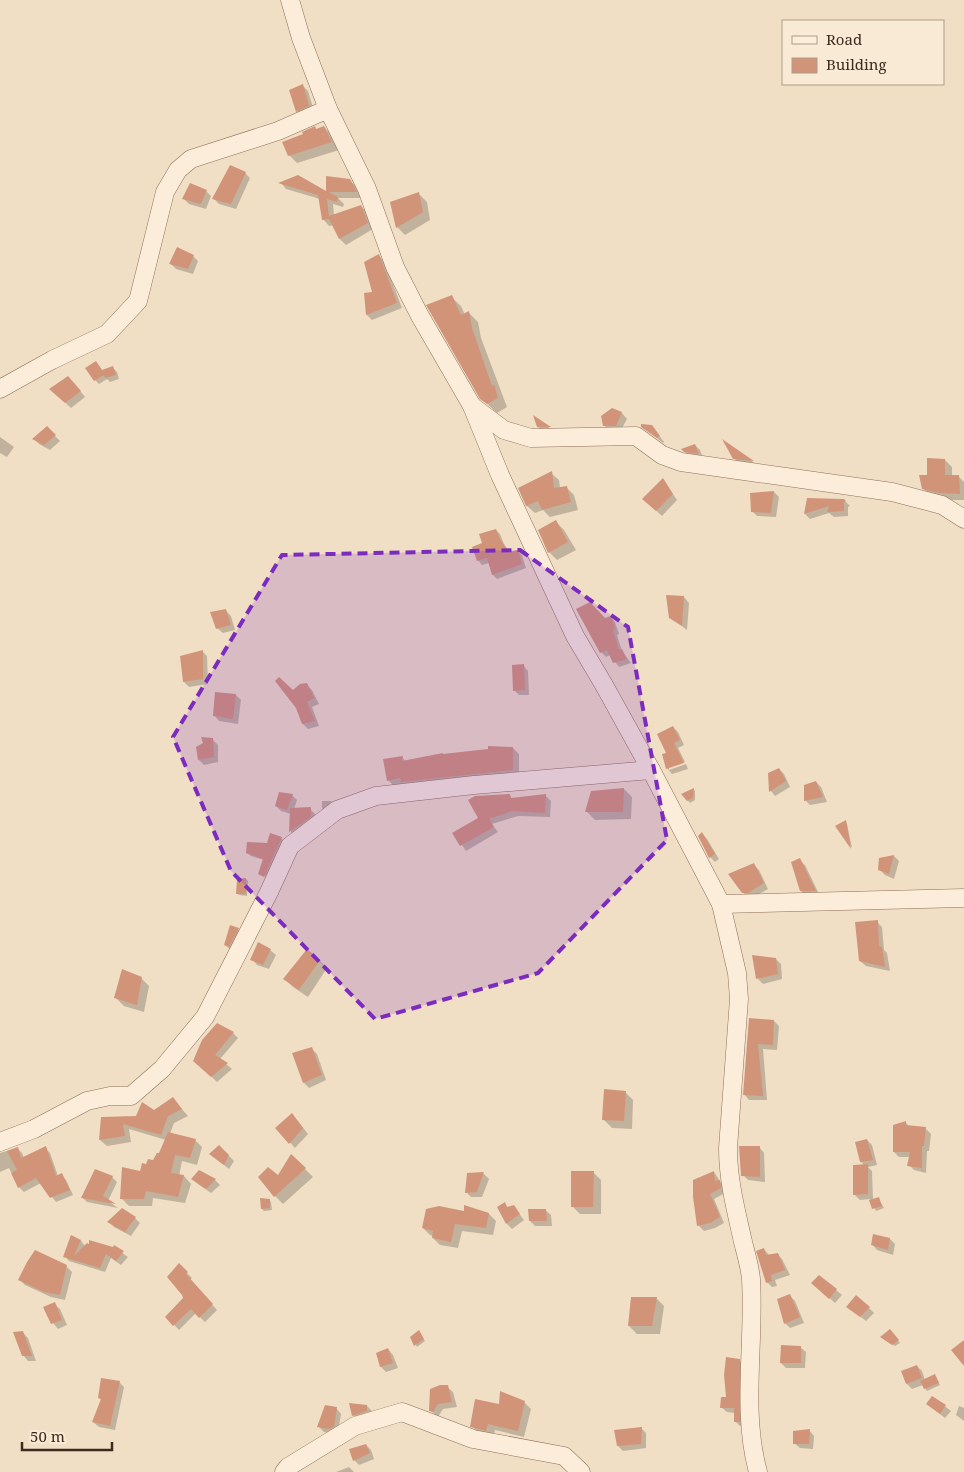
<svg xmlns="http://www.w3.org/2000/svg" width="964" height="1472" viewBox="0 0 964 1472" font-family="'Noto Serif',serif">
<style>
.shadow{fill:#0003}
.building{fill:#d29478}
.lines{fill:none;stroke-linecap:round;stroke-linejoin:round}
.minor-casing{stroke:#8e7059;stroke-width:19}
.minor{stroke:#fbedd9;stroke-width:18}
.marked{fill:#7b2cbf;fill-opacity:0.2;stroke:#7b2cbf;stroke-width:4;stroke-dasharray:10 6;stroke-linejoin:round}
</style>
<rect width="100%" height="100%" fill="#f1dfc5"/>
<g class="shadow">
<polygon points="303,86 308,91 314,111 302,116 297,111"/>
<polygon points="324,127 332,135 339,150 297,163 289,155 317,130"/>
<polygon points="245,173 250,178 236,209 219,204 214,199"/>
<polygon points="349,180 356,186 362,198 338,198 344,204 343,207 333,204 334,215 361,206 367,212 373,229 346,245 340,239 334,225 329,226 323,219 320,199 286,189 281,183 328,193"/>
<polygon points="206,191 211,196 206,209 189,204 184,199"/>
<polygon points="419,194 427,202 430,220 405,235 397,227 392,202"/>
<polygon points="193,256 198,261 193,274 176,269 171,264"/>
<polygon points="379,256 384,261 402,308 372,320 367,315 365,294 373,293"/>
<polygon points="451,297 461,306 465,315 469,313 478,322 481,338 507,407 497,413 481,398"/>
<polygon points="96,362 103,371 113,368 117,372 119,379 110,382 107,379 99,384 95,380"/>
<polygon points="73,382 85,397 71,408 51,389"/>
<polygon points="612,409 622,413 627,419 621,430 610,431 604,425"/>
<polygon points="535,418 550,428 554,432 543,432 538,427"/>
<polygon points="642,426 652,426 664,442 663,443"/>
<polygon points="47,428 60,441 50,450 39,444 34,439"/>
<polygon points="0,437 14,447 7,457 0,453"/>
<polygon points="726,443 753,462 757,465 739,463 734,458"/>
<polygon points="695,445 700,450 703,458 687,454 683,450"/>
<polygon points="945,460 952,467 952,476 958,476 964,482 964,500 948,500 930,496 923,488 928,476"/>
<polygon points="551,473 559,480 560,488 566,487 574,495 578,510 550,517 543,510 535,513 527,506 519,488"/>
<polygon points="663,480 677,500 662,516 649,504"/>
<polygon points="774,492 779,497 776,517 757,516 752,511"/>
<polygon points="808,500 845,501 850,506 848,507 848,516 834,517 829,513 810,519 805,514"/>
<polygon points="556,522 564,530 576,550 557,560 549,552"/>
<polygon points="496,530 500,534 504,544 510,553 518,551 522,555 526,568 497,579 493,575 489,563 482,565 478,560"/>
<polygon points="684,597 689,603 687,630 670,617"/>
<polygon points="578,610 605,619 611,617 615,622 619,634 617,635 622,651 631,663 619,667 610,655 606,657 601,652"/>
<polygon points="226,611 231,616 235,630 223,633 217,628"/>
<polygon points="202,651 207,656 208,684 189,687 184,682 182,657"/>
<polygon points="523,665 528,671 529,695 519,695 514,690"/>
<polygon points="307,685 312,690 319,704 312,707 319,726 308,729 303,724 293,692"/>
<polygon points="216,694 236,695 241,700 238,724 219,721 214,715"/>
<polygon points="673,727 678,732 684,745 678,748 685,762 669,767 669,770 686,764 688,769 672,774 667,768 668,753"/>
<polygon points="213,740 218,745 218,762 204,765 199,760"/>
<polygon points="513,748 519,754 519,775 395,787 389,781 385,760 402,757 406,762"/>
<polygon points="779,769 784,774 790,787 775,796 771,791 769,774"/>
<polygon points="816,782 821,787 827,802 810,805 805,800"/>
<polygon points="624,789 632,797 631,819 595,820 587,812"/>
<polygon points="693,789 695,791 695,800 690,803 683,794"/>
<polygon points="292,795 297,800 294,809 310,809 315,814 316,822 295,836 291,832 291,814 281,811 276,806"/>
<polygon points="509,796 513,799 546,796 551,801 550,817 518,816 492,824 498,832 466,851 454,833 480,819"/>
<polygon points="322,801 331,801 333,803 324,810 322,808"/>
<polygon points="845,822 847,824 852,848 836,826"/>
<polygon points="702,834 707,839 719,859 715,862 710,857"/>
<polygon points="281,838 284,841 268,879 260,873 264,860 251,856 247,853"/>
<polygon points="894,856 899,861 894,879 885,875 880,870 881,859"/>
<polygon points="799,860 805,865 820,896 806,896 801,891"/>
<polygon points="754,865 759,870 768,889 754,897 748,898 743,892"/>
<polygon points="246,879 248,881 247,896 239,895 237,893"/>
<polygon points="877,922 882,927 884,950 887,953 890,971 866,966 860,961"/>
<polygon points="238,929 243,934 231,950 225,945"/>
<polygon points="270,950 276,955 269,969 257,965 252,959"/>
<polygon points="776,959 781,964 782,979 763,984 758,979"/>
<polygon points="319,960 327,968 308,997 293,987 285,979"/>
<polygon points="141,978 149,986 144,1012 124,1006 116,998"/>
<polygon points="750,1020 774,1021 779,1026 777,1050 763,1049 767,1100 749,1100 744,1094"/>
<polygon points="217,1025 233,1033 238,1038 220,1059 232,1069 217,1082 194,1060"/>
<polygon points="311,1048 317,1054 326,1080 309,1088 304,1083 294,1054"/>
<polygon points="625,1092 633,1100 632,1129 612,1128 604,1120"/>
<polygon points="173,1099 188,1116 174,1123 170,1134 195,1140 202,1147 197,1165 182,1161 179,1176 184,1176 191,1184 185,1203 153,1198 152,1206 129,1206 121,1198 147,1165 160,1155 166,1140 129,1129 131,1142 107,1146 100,1140 102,1118 137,1118 154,1111"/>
<polygon points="297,1120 308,1134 295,1148 277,1128"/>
<polygon points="906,1123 910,1127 926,1129 931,1134 929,1151 927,1151 926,1173 914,1170 909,1165 910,1157 899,1157 894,1152"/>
<polygon points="867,1140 872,1145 877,1165 868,1167 872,1171 873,1200 878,1198 884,1208 876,1211 870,1199 860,1200 855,1195 865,1166 861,1162"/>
<polygon points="759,1147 764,1153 765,1182 748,1180 743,1175"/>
<polygon points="17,1148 22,1153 24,1158 45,1148 50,1153 58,1176 61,1175 66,1180 73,1195 56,1202 41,1183 24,1192 19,1187 9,1168 0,1172 0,1153"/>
<polygon points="228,1155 234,1161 229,1169 216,1159"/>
<polygon points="292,1156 313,1177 283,1204 275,1196 279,1177"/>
<polygon points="200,1171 215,1180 220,1185 211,1193 198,1184 193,1179"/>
<polygon points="593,1172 601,1180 601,1214 580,1214 572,1206"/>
<polygon points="714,1172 724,1187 725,1193 714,1199 724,1223 715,1228 704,1231 699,1226 694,1197"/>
<polygon points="468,1174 484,1174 489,1179 482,1197 471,1197 466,1192"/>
<polygon points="112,1177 117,1182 108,1201 118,1208 87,1202 82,1197"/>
<polygon points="269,1200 271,1202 272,1210 264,1211 262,1209"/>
<polygon points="504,1204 509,1208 514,1207 524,1220 512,1229 507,1224 498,1208"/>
<polygon points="545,1210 551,1215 552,1226 535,1226 530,1221"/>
<polygon points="465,1213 489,1214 496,1221 493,1235 462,1231 458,1248 440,1245 433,1238 433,1236 430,1235 423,1228"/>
<polygon points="135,1218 140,1223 131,1236 114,1227 109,1222"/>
<polygon points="71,1236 81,1241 85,1246 113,1249 114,1247 128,1257 121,1265 111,1258 105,1272 69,1261 65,1256"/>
<polygon points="890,1239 895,1244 893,1255 877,1250 872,1244"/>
<polygon points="764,1249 769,1255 777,1254 782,1259 790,1275 775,1280 777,1286 772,1287 767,1282"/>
<polygon points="179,1265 192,1278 190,1280 217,1310 205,1322 196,1313 179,1330 167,1317 184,1298"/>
<polygon points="66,1266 72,1272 65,1300 51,1297 25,1285 20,1280"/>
<polygon points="819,1276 842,1295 835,1303 818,1288"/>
<polygon points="790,1296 795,1301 804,1323 790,1328 785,1323"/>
<polygon points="656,1298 664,1306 660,1334 637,1334 629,1326"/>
<polygon points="54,1304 60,1309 67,1325 58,1329 53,1323"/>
<polygon points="848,1307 869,1308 874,1313 866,1321"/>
<polygon points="890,1331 900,1343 895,1346 884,1339"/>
<polygon points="419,1332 425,1341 417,1347 412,1337"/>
<polygon points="23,1333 28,1338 36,1361 28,1361 23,1355"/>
<polygon points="800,1347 806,1352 805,1368 786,1368 781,1363"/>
<polygon points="388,1349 393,1355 398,1368 386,1372 381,1367 378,1354"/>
<polygon points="739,1360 744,1365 744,1426 740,1426 735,1421 735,1413 727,1412 721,1407 727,1399"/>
<polygon points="917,1366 922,1371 925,1380 935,1376 940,1385 927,1391 923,1385 912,1389 907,1384 902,1372"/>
<polygon points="119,1382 124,1387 115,1430 99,1427 93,1422 102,1400 99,1398"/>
<polygon points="447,1387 453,1392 457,1407 443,1409 438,1417 431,1411"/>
<polygon points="933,1397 951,1411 945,1418 927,1404"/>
<polygon points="524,1402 531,1409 524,1437 495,1430 493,1437 479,1433 472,1426"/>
<polygon points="367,1406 372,1411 372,1416 358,1420 353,1415"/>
<polygon points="959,1406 964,1408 964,1421 956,1415"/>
<polygon points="336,1408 341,1414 338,1432 335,1434 324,1432 319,1427"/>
<polygon points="641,1428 646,1433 646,1448 623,1451 618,1446"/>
<polygon points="809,1430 814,1436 813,1449 800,1448 794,1443"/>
<polygon points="366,1445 371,1450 374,1459 359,1465 354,1460"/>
<polygon points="349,1467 354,1472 336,1472"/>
</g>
<g class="building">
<polygon points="303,84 309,106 296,112 289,90"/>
<polygon points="315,126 316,129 324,126 332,142 288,156 282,142 303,134 302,132"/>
<polygon points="230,165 246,172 231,204 212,199"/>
<polygon points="298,175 326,191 326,176 350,179 357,192 329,192 338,197 337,202 327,199 329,216 361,205 368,223 339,239 329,219 322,220 318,195 278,183"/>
<polygon points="190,183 207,190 201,204 182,199"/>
<polygon points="419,192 423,212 396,228 390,202"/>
<polygon points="177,247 194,255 188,269 169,264"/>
<polygon points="379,254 397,303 366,315 364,293 372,292 364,262"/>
<polygon points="452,295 461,315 469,311 472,328 492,386 494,384 498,398 487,404 480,399 426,305"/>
<polygon points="96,361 102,370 113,366 116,375 105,378 104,375 94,381 85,368"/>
<polygon points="68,376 81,391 65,403 49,389"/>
<polygon points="612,408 622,412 616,426 603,426 601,416"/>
<polygon points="533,415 551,427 537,427"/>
<polygon points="641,424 652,425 660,436 657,438 641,427"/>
<polygon points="47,426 56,435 44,445 32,439"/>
<polygon points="722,439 754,461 733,459"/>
<polygon points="695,444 699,454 684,452 681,449"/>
<polygon points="927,458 945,459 945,475 959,475 960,494 940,493 922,489 919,475 927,475"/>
<polygon points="552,471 554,488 567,486 571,502 542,510 538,501 526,506 518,488"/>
<polygon points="663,478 673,494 656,511 642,499"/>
<polygon points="774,491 771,513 751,512 750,493"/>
<polygon points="807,498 844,499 846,501 844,502 844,511 827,512 829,506 804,514"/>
<polygon points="556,520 568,542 548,553 538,530"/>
<polygon points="496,529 500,539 509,552 518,550 522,564 492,575 487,558 477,561 472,547 482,543 479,534"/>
<polygon points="666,595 684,596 682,626 669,618"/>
<polygon points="590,602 605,618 611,616 615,629 613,630 619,650 622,649 627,659 613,663 607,650 600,653 576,609"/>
<polygon points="226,609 231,625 216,629 210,612"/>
<polygon points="203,650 203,679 183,682 180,656"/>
<polygon points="524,664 525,690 513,691 512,665"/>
<polygon points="279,677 293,690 300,684 307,683 314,698 307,702 315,721 302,724 296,708 275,681"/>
<polygon points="215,692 236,694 233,719 213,716"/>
<polygon points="673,726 680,740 674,743 684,763 666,769 662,754 666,753 657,734"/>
<polygon points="201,737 213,738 214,757 198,760 196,747 203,743"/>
<polygon points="488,746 513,747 513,770 401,782 400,778 387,781 383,759 403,756 402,761 443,753 443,754 488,749"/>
<polygon points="779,768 786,781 769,792 768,773"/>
<polygon points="816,781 823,797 804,801 804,785"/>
<polygon points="624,788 623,812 585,812 591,791"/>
<polygon points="694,788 693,798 687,801 681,794"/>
<polygon points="279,792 293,794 287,810 275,806"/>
<polygon points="510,794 511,798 546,794 545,813 512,811 489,819 494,827 460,846 452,833 478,818 468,800 475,796"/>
<polygon points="311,807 311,817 289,832 290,808"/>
<polygon points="846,820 851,849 835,826"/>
<polygon points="702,832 715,854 709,858 698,836"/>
<polygon points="270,833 282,837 264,877 258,874 263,859 246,853 247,842 267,843"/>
<polygon points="894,855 889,874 878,870 879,858"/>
<polygon points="800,858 816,891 800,891 791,862"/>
<polygon points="754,863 764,883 748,893 742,893 728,874"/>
<polygon points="246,878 246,894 236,894 237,879"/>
<polygon points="878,920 879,946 882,947 885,967 859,961 855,922"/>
<polygon points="230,925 239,928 229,947 224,945"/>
<polygon points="258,942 271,949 263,965 250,960"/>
<polygon points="307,949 320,960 299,990 283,979"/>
<polygon points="752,955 776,958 778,974 756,979"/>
<polygon points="122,969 142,977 137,1005 114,998"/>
<polygon points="749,1018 774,1020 773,1045 758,1044 763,1096 743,1095"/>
<polygon points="217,1023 234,1032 215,1055 228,1063 211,1077 193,1061 202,1040"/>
<polygon points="312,1047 322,1075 303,1083 292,1053"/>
<polygon points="604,1089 626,1091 624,1121 602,1120"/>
<polygon points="173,1097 182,1109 168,1116 161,1135 123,1124 125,1136 99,1140 101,1117 136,1116 142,1102 154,1110"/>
<polygon points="292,1113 303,1128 289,1144 275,1128"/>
<polygon points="906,1121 906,1125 926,1127 924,1146 922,1146 922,1168 907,1166 910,1152 893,1152 893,1125"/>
<polygon points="168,1132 196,1139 190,1158 175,1155 171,1173 184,1175 178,1197 146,1191 144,1199 120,1199 122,1167 140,1171 142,1163 146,1164 148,1159 153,1160 157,1153 159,1153"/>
<polygon points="867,1139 873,1160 860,1162 855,1142"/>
<polygon points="219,1145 229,1155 224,1165 209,1154"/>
<polygon points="46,1146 56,1176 62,1173 70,1190 50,1198 36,1178 18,1188 11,1173 17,1170 7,1151 18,1147 21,1158"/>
<polygon points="739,1146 760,1146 760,1177 741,1176"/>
<polygon points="291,1154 306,1168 274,1197 258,1177 268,1167 278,1175"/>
<polygon points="868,1164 868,1194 853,1195 853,1165"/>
<polygon points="95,1169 113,1176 103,1196 116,1204 81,1198"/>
<polygon points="199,1170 216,1179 206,1189 191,1179"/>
<polygon points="571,1171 594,1171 593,1207 571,1207"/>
<polygon points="714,1171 715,1181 720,1180 721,1188 710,1194 720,1217 710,1223 697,1226 693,1197 693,1180"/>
<polygon points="484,1172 477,1192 465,1193 467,1173"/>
<polygon points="879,1197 882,1206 872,1209 869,1200"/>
<polygon points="260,1198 270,1199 270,1208 261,1209"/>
<polygon points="505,1202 507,1207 514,1205 520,1214 506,1224 497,1207"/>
<polygon points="464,1205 489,1213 486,1228 455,1224 451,1242 432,1238 433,1231 422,1228 426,1209 439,1206 464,1211"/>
<polygon points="122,1208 136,1217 125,1232 107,1222"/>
<polygon points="528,1209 546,1209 547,1221 529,1221"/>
<polygon points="873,1234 890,1238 888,1250 871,1245"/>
<polygon points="71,1235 81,1240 74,1256 87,1243 89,1244 89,1240 113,1247 114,1245 124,1251 116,1261 106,1254 100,1268 63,1257"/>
<polygon points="764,1248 766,1255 778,1253 785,1270 771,1275 772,1281 766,1283 756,1251"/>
<polygon points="35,1250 67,1265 60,1295 44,1292 18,1280 27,1262"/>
<polygon points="179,1263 188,1272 186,1274 213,1304 199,1318 191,1309 173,1326 165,1317 183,1298 182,1295 167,1277"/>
<polygon points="819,1275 837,1289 829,1299 811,1283"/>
<polygon points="790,1294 800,1317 784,1324 777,1299"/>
<polygon points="856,1295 870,1307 860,1317 846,1307"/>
<polygon points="631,1297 657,1297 652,1326 628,1326"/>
<polygon points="55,1302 62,1320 51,1324 43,1307"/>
<polygon points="890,1329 899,1340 892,1345 880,1337"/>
<polygon points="419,1330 424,1339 414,1346 410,1337"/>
<polygon points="23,1331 32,1356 22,1356 13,1332"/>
<polygon points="964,1340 964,1366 951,1350"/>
<polygon points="781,1345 801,1346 801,1363 780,1363"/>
<polygon points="388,1348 393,1363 380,1367 376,1353"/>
<polygon points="726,1357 740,1359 740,1422 734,1422 734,1408 720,1408 721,1397 726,1397 724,1375"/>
<polygon points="917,1365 922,1378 906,1384 901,1371"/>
<polygon points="935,1374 939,1383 924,1389 920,1381"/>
<polygon points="101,1378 120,1381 110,1426 92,1422 101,1399 98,1398"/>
<polygon points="440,1385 448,1385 452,1402 438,1404 433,1412 429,1411 430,1389"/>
<polygon points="500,1391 525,1401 518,1431 488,1424 486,1431 470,1427 475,1399 499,1404"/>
<polygon points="932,1396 946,1405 940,1414 926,1404"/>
<polygon points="349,1403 367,1405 367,1411 352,1416"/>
<polygon points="325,1405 337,1407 334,1427 329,1429 317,1427"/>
<polygon points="642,1427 641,1444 617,1446 614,1430"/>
<polygon points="810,1429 809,1444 793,1444 793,1431"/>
<polygon points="366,1444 370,1453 353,1461 349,1449"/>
</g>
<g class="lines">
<g class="minor-casing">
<g id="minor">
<path d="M 290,0 L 301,38 L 328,109 L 367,189 L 395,267 L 420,316 L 472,406 L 500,475 L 575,636 L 604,685 L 651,770 L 721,904 L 737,973 L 739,999 L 728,1148 C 728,1181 736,1210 743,1242 C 746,1254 750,1267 751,1279 C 755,1343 741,1410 758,1472"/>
<polyline points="0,389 52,360 107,334 138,301 165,192 178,170 191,159 278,131 328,109"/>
<polyline points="472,406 504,430 531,438 636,436 662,455 681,462 892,492 942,505 964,519"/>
<polyline points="721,904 964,898"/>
<polyline points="0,1142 34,1129 87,1101 110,1096 131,1096 162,1069 205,1017 269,892 290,846 337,810 376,796 474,785 651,770"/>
<polyline points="284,1472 288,1467 355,1426 402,1412 473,1439 564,1456 581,1472"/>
</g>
</g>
<use href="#minor" class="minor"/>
</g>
<path class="marked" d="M 520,550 L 628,627 L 667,840 L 538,973 L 375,1019 L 231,871 L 173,737 L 282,555 Z"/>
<rect x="782" y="20" width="162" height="65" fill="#f8ead5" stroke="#ad9d8c"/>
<rect x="792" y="36" width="25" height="8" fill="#fbedd9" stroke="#ad9d8c"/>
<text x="826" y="45" font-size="15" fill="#3d2a1e">Road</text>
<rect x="792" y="58" width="25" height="15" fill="#d29478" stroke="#ad9d8c"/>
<text x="826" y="70" font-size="15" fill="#3d2a1e">Building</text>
<path d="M22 1442v8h90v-8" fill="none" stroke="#3d2a1e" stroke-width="2.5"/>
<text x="30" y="1442" font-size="15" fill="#3d2a1e" stroke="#f8ead5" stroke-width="4" paint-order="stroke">50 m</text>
</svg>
